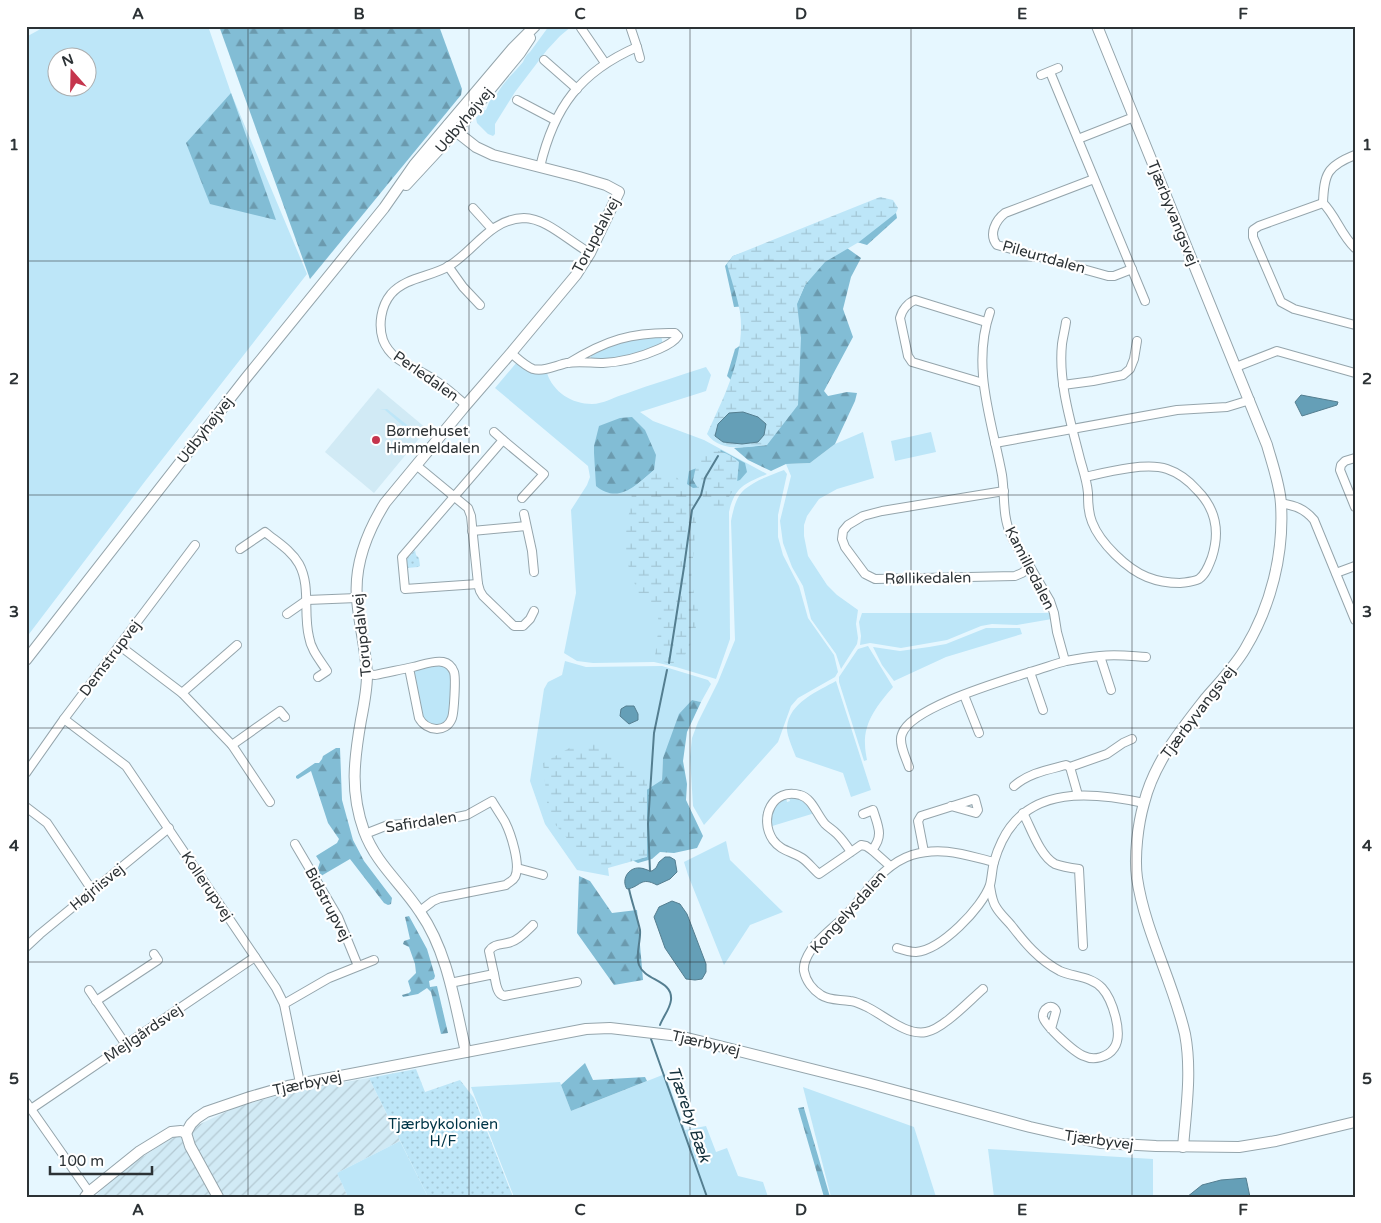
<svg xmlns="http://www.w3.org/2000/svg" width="1381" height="1223" viewBox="0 0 1381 1223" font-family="'Varela Round',sans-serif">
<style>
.built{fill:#d1eaf5}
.industrial{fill:url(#industrial-furrows)}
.grass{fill:#bde6f8;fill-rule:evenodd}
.forest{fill:url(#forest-firs)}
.wetland{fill:url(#wetland-marsh)}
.park{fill:url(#park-dots)}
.water{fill:#659fb7;stroke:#547e90}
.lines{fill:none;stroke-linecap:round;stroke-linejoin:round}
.stream{stroke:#547e90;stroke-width:2}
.street-casing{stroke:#95a5ac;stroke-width:10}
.secondary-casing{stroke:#95a5ac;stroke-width:12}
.street{stroke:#fff;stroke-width:8}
.secondary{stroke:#fff;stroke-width:10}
.grid{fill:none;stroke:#2c3235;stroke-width:1;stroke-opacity:0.55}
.poi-dot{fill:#c5354d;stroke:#fff;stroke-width:2}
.labels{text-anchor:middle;stroke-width:4.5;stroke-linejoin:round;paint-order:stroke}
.street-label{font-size:15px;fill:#2c3235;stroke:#fff}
.poi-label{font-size:15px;fill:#2c3235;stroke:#fff;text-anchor:start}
.park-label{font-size:15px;fill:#003547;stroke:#fff}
.water-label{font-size:16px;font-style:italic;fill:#13303b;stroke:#fff}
.neatline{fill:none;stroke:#2c3235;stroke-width:2}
.grid-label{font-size:16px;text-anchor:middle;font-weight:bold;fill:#2c3235}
</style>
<defs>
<pattern id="industrial-furrows" width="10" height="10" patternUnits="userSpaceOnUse" patternTransform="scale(1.25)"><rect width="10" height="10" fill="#d1eaf5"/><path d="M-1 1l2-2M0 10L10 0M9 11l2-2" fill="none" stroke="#b4c9d3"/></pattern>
<pattern id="forest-firs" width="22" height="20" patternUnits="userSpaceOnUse" patternTransform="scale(1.25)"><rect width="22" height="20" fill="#82bdd5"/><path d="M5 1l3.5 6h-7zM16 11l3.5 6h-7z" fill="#6b9aae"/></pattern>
<pattern id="wetland-marsh" width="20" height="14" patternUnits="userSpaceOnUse" patternTransform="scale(1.25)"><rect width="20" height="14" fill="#bde6f8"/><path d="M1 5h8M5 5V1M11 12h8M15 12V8" fill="none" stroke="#a3c6d5"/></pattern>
<pattern id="park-dots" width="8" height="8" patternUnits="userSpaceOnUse" patternTransform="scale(1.25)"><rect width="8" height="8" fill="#bde6f8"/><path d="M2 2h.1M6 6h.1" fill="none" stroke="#a3c6d5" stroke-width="1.8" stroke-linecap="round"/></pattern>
</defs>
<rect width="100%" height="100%" fill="#e6f7ff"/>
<polygon class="built" points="378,388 427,429 374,493 325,452"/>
<polygon class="industrial" points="369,1078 400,1141 337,1173 348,1197 95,1197 102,1189 133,1163 175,1136 234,1108 293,1091"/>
<g class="grass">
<path d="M 46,26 L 208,26 L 231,93 L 307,274 L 146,480 L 26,638 L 26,37 ZM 58,58 L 88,58 L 88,88 L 58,88 Z"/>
<path d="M 549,26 L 572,26 L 560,36 L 547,50 L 515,92 L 495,124 L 495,134 L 493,136 L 488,134 L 477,123 L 476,118 L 482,111 L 486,110 C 489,103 490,97 497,94 C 503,82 514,73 523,62 C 525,58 526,55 530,52 Z"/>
<polygon points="661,336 663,344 653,349 620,359 592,361 590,354 630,339"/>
<path d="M 517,362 L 535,372 L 547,373 C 553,392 572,404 592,404 C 603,404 614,397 625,394 C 652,384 679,376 706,367 L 711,375 L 706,391 L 640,412 L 653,421 L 704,440 L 767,474 C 745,484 735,486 729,512 L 730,639 L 716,679 L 676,667 L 654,662 L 593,663 L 577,661 L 564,653 L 576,593 L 571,510 L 587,485 L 590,477 L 588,466 L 495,388 Z"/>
<polygon points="387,409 411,428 413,431 412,432 409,431 385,410 380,410"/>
<polygon points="863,432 874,478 837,489 819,499 807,516 804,525 804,536 808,556 827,585 837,595 858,610 856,624 858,638 857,644 841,669 836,654 811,619 803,586 792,567 783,543 780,521 791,476 786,464 810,463 835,444"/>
<polygon points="931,432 936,452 895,461 891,441"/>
<path d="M 784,470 L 787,474 L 778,515 L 778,537 L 783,555 L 799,586 L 808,618 L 834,655 L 838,672 L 835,677 L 798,698 L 791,706 L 778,742 L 704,825 L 693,806 L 690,757 L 692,738 L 698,722 L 718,682 L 735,640 L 731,521 C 733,511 736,496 745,489 C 756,480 771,475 784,470 Z"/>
<polygon points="862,613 1050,613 1052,619 1017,625 992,624 981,626 947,640 901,648 870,643 860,645 861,636 859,622"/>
<polygon points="986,628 1020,628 1022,634 946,657 894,681 882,665 873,647 900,651 929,647 946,644"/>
<path d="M 868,646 L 893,687 C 879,703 864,721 865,744 C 865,749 866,755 867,760 L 864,761 L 839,682 L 839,677 L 858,649 Z"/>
<polygon points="565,661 586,667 662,666 708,680 711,684 701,702 692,700 663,758 662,780 608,868 609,876 577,870 545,824 530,781 544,689 548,682 562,675"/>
<path d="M 437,665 C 441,665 445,666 448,669 C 454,675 452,714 447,721 C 443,725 438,725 432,726 L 423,719 L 413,673 L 416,670 Z"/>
<path d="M 836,681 L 871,790 L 851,797 L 843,773 L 796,757 C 793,749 786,734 787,727 C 789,703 818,691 836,681 Z"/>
<path d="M 793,796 L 805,801 L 815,813 L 769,827 C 768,812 773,805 786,798 L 787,802 L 790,801 L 789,797 Z"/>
<polygon points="726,841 730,860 783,912 750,925 724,965 688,875 684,862"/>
<polygon points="665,1074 685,1130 706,1126 716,1152 727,1148 738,1176 763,1182 768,1197 514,1197 471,1087 560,1082 571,1111"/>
<polygon points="803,1087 914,1127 936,1197 831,1197"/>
<polygon points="400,1141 428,1197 348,1197 337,1173"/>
<polygon points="988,1149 1153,1159 1153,1197 994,1197"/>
</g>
<g class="forest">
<polygon points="219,26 439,26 462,89 461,95 310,279"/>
<polygon points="231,93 276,220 210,204 186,143"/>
<polygon points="894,203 897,218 867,245 850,240 815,235 792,314 805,285 828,252 847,248 861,258 851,277 843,309 853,337 824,391 828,396 847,392 857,393 855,401 835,444 810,463 786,464 771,471 748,460 734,448 767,445 771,407 747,306 734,307 725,266 733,256"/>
<polygon points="741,345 732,381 727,376 735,349"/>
<path d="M 632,417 L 645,430 L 656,455 L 654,470 C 637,484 619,505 596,486 L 594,453 L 594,446 L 599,426 L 620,418 Z"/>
<polygon points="721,450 745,463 747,472 740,480 725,485 693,488 687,484 689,471 707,464"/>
<polygon points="692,700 701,702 687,732 683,761 687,784 686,800 703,836 697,848 674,853 660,852 652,859 638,863 628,858 645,791 662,780 663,758 679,714"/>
<polygon points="336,748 340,748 342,800 353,840 364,861 392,898 391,904 388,905 384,903 350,859 321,876 317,871 320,862 316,856 337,843 339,839 328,823 311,771 298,779 296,778 296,776 315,763 319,763 322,759 323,756"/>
<polygon points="579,876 590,881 612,913 637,910 643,980 614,985 577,933"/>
<polygon points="409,916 427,949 435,976 434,979 429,981 430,987 437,986 448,1033 441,1034 431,992 427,988 418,994 403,997 402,995 409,993 411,991 408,981 416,973 415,964 409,947 403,944 404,941 410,939 405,917"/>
<polygon points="585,1063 593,1080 645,1077 647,1081 571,1111 561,1085"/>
<polygon points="804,1107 804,1108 830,1197 824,1197 798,1108"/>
</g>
<g class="wetland">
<path d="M 880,197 L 893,200 L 898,208 L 896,213 L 859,242 L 825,262 L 805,285 L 797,304 L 801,338 L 798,405 L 767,445 C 746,447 721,453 707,434 C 724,397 746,354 740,312 C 737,296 731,279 727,264 L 733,256 Z"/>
<path d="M 700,448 C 713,448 730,453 739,462 L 737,483 L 721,511 L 717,513 L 711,510 L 693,480 Z"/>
<polygon points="654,470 674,472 697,511 691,581 699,614 693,639 680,665 664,662 655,656 659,624 657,612 638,593 623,551 633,488"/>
<polygon points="593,743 647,781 647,857 608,868 587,862 554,823 548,812 543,763 573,746"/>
</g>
<g class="park">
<polygon points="415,550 416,555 419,558 420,566 418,567 407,568 407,559"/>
<polygon points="416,1069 425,1092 460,1080 474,1098 513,1197 428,1197 369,1078"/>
</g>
<g class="water">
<polygon points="1301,395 1338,402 1337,405 1302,416 1295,402"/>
<polygon points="743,412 758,417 766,424 764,435 758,442 742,444 723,442 715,436 718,424 729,413"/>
<polygon points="626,706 634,706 638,714 638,720 629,724 620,716 621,709"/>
<path d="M 665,857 L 670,857 L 675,860 L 677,872 L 670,879 L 657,885 C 640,876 641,887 627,889 C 621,880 628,867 640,868 C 644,868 648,871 652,871 L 656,868 L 659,862 Z"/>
<polygon points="672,901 680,904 687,914 706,964 706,972 702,979 695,980 686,979 665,948 654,917 659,907"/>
<polygon points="1246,1178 1250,1197 1187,1197 1202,1185 1221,1180"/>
</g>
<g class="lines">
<g class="stream">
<polyline points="669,663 684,567 692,510 701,495 705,478 718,456"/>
<polyline points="650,871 648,824 654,733 667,670"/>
<path d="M 629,889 C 632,903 637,916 640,930 C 641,941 635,955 639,965 C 645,981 673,980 671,1000 C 670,1009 663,1017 660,1025"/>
<polyline points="651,1039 707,1197"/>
</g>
<g class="street-casing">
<g id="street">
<polyline points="630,26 637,47"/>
<polyline points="581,28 605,63"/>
<polyline points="544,60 577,89"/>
<polyline points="1050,72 1145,301"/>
<polyline points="1041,75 1058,68"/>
<polyline points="517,100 555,120"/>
<polyline points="1078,139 1134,117"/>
<path d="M 1355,155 C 1327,166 1324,174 1323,203 C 1336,216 1341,235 1355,248"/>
<path d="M 540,167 C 554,107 580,72 637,47 L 640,58"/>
<path d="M 1094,179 L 1005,213 C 996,220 988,234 997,245 L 1108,276 L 1114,276 L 1132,269"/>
<polyline points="1323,203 1259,226 1253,230 1253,237 1281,302 1294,309 1355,325"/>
<polyline points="473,208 492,229"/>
<polyline points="448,266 463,287 480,305"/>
<path d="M 990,312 C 971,367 992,421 1002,475 C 1005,494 1002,516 1011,535 C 1014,543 1020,551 1025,558 C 1033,572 1042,587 1050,601 L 1054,613 L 1057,632 L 1065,661"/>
<path d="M 1066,322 C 1065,329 1063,337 1062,344 C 1058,382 1071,423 1080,459 C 1083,470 1087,481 1088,493 C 1088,503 1088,512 1092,522 C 1100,543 1127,569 1147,577 C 1157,581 1170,583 1180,583 C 1187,582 1193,582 1199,579 C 1206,574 1209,565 1212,557 C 1220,532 1216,509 1197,490 C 1189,481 1179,473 1167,469 C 1146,462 1107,472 1085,477"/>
<path d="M 511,353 C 517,358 525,366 533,369 C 544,372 557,365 567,363 C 579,361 591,363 603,363 C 622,362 641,357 659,349 C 666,346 674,342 678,336 L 675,333 C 632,332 606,340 569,363"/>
<polyline points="1236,367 1277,351 1355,373"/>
<path d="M 983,383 L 912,362 L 908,356 L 900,318 C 902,310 908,303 915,300 L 986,322"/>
<polyline points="1063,385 1093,381 1123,375 1130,369 1134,359 1137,341"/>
<path d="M 466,405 C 455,396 445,386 433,379 C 415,366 392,363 383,340 C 378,325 381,306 391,294 C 406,277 431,277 449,266 C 475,250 490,219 524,218 C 546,218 570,242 590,253"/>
<polyline points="494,432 503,440"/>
<polyline points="995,443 1177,410 1227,407 1250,400"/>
<polyline points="1355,458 1345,461 1341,465 1340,470 1355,507"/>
<polyline points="416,465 468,508 471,516 478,584 480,591 483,596 514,626 523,626 530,619 534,611"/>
<polyline points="1004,491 882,511 863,516 848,525 843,531 842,539 845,547 865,574 875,579 1015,576 1022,573 1030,567"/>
<path d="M 1281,503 C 1295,506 1304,508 1314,520 L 1355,620"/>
<polyline points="524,514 532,551 534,572"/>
<polyline points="472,531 526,526"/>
<path d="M 240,549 L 265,532 C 277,542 291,550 299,564 C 311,586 303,613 309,637 C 311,650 320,660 327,671 L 318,677"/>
<polyline points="1336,573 1355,566"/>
<polyline points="478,584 405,589 402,557 503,440 544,474 522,498"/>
<polyline points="287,614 307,600 357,598"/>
<polyline points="120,646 182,693 232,745 270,802"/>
<polyline points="1100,656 1111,690"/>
<polyline points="1030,672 1043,710"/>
<path d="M 367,674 L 375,675 C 388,672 400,670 413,667 C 422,665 434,660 443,662 C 448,663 452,667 454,672 C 456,678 454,712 452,718 C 446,734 426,731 419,718 L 409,668"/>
<polyline points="182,693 237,645"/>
<polyline points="964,695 979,733"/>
<polyline points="64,719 126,766 276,988 284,1004 300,1083"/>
<polyline points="232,745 280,711 285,717"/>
<path d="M 909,767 C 906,758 898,743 902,734 C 911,707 1003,681 1030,672 C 1042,669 1054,664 1066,661 C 1077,659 1089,657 1100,656 C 1116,654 1130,656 1146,657"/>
<polyline points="1070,767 1078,795"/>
<polyline points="26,773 64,719 195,545"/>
<path d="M 1014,786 C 1029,773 1047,770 1066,765 L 1070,767 L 1107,754 L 1123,743 L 1132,739"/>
<polyline points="26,807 47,823 92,890"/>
<path d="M 1023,813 C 1031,828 1040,856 1055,864 C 1063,867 1071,868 1079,869 L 1083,946"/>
<path d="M 863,814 L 873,810 C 878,826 884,836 872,850"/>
<path d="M 365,834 L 388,825 L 428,823 L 467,815 L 492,801 C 496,808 501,815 505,822 C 511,834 521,865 515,877 C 513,881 509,882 506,885 L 440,898 L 433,901 L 420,911"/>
<polyline points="295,844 338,917 358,966"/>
<path d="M 851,852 L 819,874 C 813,869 808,862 802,858 C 791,851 781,851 773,840 C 758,818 773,787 800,795 C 812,798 817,815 825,824 C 828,827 833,830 837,834 C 842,839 847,846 851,852 L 861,845 L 866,846 L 872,850 L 890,866"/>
<polyline points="924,852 918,821 921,816 975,799 978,810 976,813 951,806"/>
<polyline points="517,868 543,875"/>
<path d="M 990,886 C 991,892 992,901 996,907 C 1000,914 1006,919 1011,925 C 1025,943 1039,960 1060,971 C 1073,977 1091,976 1102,988 C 1112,999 1124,1034 1114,1048 C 1108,1057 1094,1061 1084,1056 C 1075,1053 1045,1026 1043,1017 C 1042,1009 1052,1002 1056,1011 L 1051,1029"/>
<polyline points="26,947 40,934 169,828"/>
<path d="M 897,948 C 903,950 909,952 916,952 C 941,950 982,908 990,885 C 992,877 992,869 994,862 C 996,855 999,847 1002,841 C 1029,785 1093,792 1144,803"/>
<path d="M 494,974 L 489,951 C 494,943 503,945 511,942 C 519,940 527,931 533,925"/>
<path d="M 450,983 L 494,974 C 496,982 496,994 504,996 L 577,982"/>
<path d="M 983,989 C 969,1001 943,1029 926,1032 C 905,1036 883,1014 865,1006 C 860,1004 855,1001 850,1001 C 840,999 830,1001 821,995 C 813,990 806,981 804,971 C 803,964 807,956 811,950 C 818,939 834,927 843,918 C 865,896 881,865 912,855 C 942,846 965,855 994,862"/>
<polyline points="89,990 126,1045"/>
<polyline points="96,1001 158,960 154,954"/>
<polyline points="284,1004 329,978 374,960"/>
<polyline points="26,1102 89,1192"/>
<polyline points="31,1109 255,957"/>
</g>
</g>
<g class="secondary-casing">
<g id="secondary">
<path d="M 1097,26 L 1267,445 C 1272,463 1280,485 1281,504 C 1284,554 1271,606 1245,649 C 1235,666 1218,684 1205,699 C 1180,731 1154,763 1144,803 C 1138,824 1134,856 1137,878 C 1145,932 1173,981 1185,1034 C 1192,1071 1186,1110 1183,1147"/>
<path d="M 448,125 L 476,147 L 493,155 L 579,177 L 606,185 L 619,192 L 590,253 L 576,275 L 511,353 L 466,405 L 385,503 C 367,532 354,565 357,599 C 359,624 366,649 367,675 C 367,690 364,705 361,720 C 354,760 350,792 364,831 C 376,864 402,884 420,912 C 448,952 455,1005 466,1052"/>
<polyline points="406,185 456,131 520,53 530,38"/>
<polyline points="26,660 246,378 384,208 414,165 513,48 535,26"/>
<polyline points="186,1133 191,1124 197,1118 206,1112 250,1097 288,1086 586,1029 610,1028 679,1036 867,1083 1030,1127 1100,1143 1156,1146 1239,1147 1276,1141 1355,1122"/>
<polyline points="186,1133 190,1146 218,1197"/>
<polyline points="85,1197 89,1192 140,1151 171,1132 181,1131 186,1133"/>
</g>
</g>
<use href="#street" class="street"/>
<use href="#secondary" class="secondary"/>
</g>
<path class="grid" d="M 248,26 L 248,1197M 469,26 L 469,1197M 690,26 L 690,1197M 911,26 L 911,1197M 1132,26 L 1132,1197M 26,261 L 1355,261M 26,495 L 1355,495M 26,728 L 1355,728M 26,962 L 1355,962"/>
<circle class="poi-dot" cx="376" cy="440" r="5"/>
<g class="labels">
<g class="street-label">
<text transform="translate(464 120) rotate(-50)" y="5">Udbyhøjvej</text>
<text transform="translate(1173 213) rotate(68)" y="5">Tjærbyvangsvej</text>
<text transform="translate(596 235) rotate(-62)" y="5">Torupdalvej</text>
<text transform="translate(1044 257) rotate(16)" y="5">Pileurtdalen</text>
<text transform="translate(426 376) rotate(35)" y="5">Perledalen</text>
<text transform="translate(205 430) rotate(-52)" y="5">Udbyhøjvej</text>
<text transform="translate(1030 568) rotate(63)" y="5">Kamilledalen</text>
<text transform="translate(928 578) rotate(-1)" y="5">Røllikedalen</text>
<text transform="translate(362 635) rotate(-96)" y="5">Torupdalvej</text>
<text transform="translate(110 658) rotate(-53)" y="5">Demstrupvej</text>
<text transform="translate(1198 712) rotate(-53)" y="5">Tjærbyvangsvej</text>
<text transform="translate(421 822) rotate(-9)" y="5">Safirdalen</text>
<text transform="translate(207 886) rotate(56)" y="5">Kollerupvej</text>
<text transform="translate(97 887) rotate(-39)" y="5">Højriisvej</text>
<text transform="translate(328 904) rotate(62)" y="5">Bidstrupvej</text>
<text transform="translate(848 912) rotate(-48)" y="5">Kongelysdalen</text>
<text transform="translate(143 1033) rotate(-34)" y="5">Mejlgårdsvej</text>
<text transform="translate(706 1043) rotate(13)" y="5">Tjærbyvej</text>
<text transform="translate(307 1083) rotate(-12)" y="5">Tjærbyvej</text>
<text transform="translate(1099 1140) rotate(8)" y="5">Tjærbyvej</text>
</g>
<g class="poi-label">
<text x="386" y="436">Børnehuset<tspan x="386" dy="17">Himmeldalen</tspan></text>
</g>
<g class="park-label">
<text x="443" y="1129">Tjærbykolonien<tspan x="443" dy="17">H/F</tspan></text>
</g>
<g class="water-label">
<text transform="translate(690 1114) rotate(71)" y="6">Tjæreby Bæk</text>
</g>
</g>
<rect width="1381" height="1223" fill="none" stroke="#ffffff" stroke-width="55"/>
<g transform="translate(72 72) rotate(340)"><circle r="24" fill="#ffffff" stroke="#abadae"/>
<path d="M0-4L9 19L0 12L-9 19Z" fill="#c5354d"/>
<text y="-8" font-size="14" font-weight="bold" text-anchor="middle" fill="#2c3235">N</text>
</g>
<path d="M50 1166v8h102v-8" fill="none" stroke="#2c3235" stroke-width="2.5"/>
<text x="58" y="1166" font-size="15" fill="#2c3235" stroke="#ffffff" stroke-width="4" paint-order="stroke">100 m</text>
<rect x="28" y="28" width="1326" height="1168" class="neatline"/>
<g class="grid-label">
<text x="138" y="19">A</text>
<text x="359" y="19">B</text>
<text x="580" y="19">C</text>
<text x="801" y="19">D</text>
<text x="1022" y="19">E</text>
<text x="1243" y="19">F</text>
<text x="14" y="150">1</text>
<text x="1367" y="150">1</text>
<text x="14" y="384">2</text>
<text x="1367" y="384">2</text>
<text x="14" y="617">3</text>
<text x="1367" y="617">3</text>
<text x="14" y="851">4</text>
<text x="1367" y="851">4</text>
<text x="14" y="1084">5</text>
<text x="1367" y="1084">5</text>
<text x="138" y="1215">A</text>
<text x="359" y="1215">B</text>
<text x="580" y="1215">C</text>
<text x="801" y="1215">D</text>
<text x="1022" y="1215">E</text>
<text x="1243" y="1215">F</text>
</g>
</svg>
